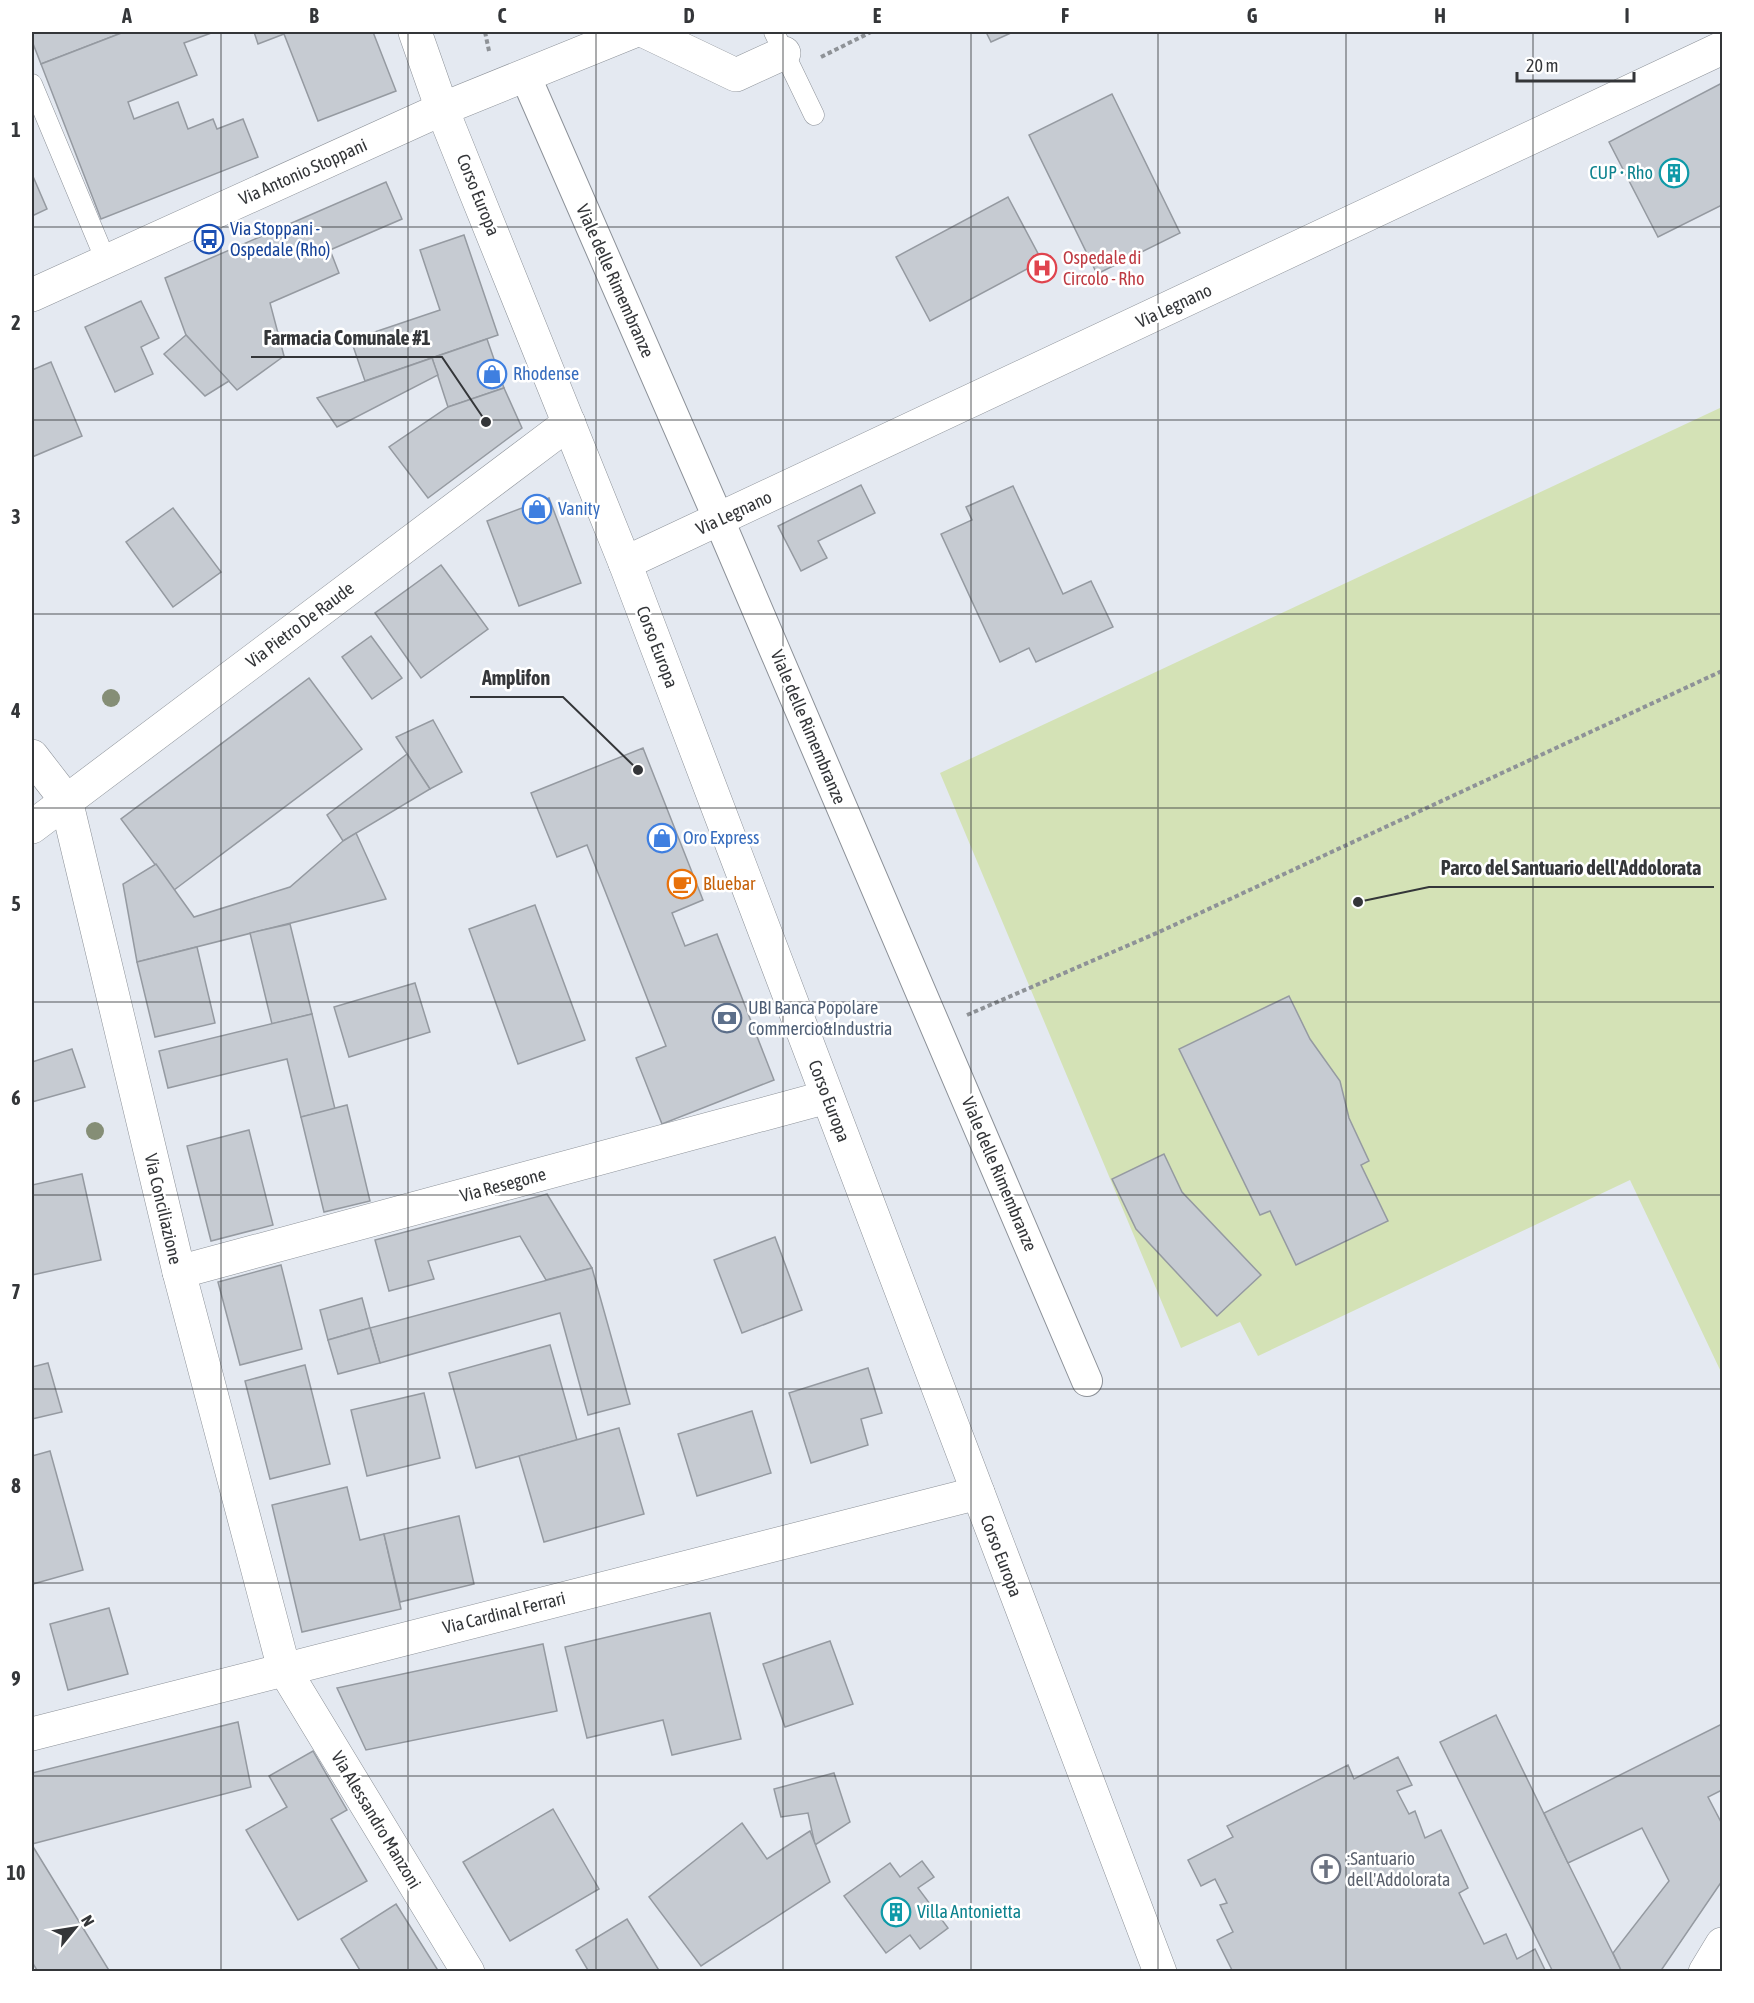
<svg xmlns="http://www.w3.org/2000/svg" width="1754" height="2003" viewBox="0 0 1754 2003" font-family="'Asap Condensed',sans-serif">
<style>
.green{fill:#d4e2b6}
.building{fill:#c6cbd2;stroke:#959aa1;stroke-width:1.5}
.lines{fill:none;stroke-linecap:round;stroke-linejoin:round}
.service-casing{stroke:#8c9198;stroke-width:21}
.pedestrian-casing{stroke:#8c9198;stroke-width:32}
.minor-casing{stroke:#8c9198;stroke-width:34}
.tertiary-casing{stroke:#8c9198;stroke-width:34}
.secondary-casing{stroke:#8c9198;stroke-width:34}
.path{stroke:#8e9297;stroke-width:4;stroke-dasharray:4.5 3;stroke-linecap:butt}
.service{stroke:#fff;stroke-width:20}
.pedestrian{stroke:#fff;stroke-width:30}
.minor{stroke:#fff;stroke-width:33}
.tertiary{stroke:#fff;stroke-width:33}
.secondary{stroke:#fff;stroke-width:33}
.tree{fill:#858e76}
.grid{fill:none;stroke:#343639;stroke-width:1.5;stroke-opacity:0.55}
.labels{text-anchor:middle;stroke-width:5;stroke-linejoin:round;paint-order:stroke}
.street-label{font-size:18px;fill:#343639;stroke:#fff}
.culture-label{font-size:18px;fill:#0d838f;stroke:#fff;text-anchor:end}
.transit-label{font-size:18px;fill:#164399;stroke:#fff;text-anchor:start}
.health-label{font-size:18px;fill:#be3a42;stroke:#fff;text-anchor:start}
.shop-label{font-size:18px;fill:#366cbe;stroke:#fff;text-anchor:start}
.food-label{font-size:18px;fill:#c56008;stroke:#fff;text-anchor:start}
.service-label{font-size:18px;fill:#4e5e75;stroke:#fff;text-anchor:start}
.worship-label{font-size:18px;fill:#5b616d;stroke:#fff;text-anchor:start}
.leader{fill:none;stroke:#343639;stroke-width:2}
.callout-dot{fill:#343639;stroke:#fff;stroke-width:2}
.callout-label{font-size:20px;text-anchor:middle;font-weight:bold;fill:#343639;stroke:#fff;stroke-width:5;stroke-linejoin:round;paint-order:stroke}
.neatline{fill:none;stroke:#343639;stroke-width:2}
.grid-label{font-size:20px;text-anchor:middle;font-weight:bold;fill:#343639}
</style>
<rect width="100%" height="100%" fill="#e4e9f1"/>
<polygon class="green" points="1722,407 1722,1374 1630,1180 1258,1356 1240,1322 1181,1348 940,773"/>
<g class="building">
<polygon points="32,32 124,32 41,64 32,41"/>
<polygon points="124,32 214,32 184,43 197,75 128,102 134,119 178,102 188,129 213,119 217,129 243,119 258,157 101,219 41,64"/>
<polygon points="254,32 373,32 396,91 318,121 284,34 258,44"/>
<polygon points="986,32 1013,32 991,42"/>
<polygon points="1722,83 1722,205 1658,237 1609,142"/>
<polygon points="1112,94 1180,233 1097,274 1029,135"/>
<polygon points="32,174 47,209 32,216"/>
<polygon points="386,182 402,219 330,250 339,273 270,303 284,356 237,390 186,335 165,278"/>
<polygon points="1008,197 1042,261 930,321 896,257"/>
<polygon points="464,235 498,335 365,381 351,340 440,310 420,250"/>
<polygon points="141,301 159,338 141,347 153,374 115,392 85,327"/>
<polygon points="186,335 229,381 205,396 164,354"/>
<polygon points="487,339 504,388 448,407 432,358"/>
<polygon points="432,358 438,375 337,427 317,398"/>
<polygon points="51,362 82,436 32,457 32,370"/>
<polygon points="504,388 522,428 428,498 389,447 448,407"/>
<polygon points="861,485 875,513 818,541 827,558 801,571 778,526"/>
<polygon points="1013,486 1063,594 1091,581 1113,627 1036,662 1029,648 1000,662 941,534 972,520 966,507"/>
<polygon points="549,498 581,583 519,606 487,521"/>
<polygon points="173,508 221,572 173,607 126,542"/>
<polygon points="441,565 488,629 421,678 375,613"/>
<polygon points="371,636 402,678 372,699 342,657"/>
<polygon points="309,678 362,749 174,890 121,819"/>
<polygon points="433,720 462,772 430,789 396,737"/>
<polygon points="643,748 703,900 672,913 685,946 717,934 774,1080 662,1124 636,1058 666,1046 587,845 557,857 531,793"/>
<polygon points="407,754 430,789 343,841 327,815"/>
<polygon points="356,833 386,899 137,962 123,884 156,864 194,917 290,887 343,841"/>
<polygon points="535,905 585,1040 518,1064 469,929"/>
<polygon points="290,924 312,1014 272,1024 250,933"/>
<polygon points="197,947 215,1023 155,1037 137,962"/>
<polygon points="415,983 430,1032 349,1057 334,1007"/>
<polygon points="1289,996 1310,1039 1340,1081 1349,1118 1369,1161 1361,1165 1388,1221 1296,1265 1270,1211 1260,1215 1179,1049"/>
<polygon points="312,1014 335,1109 301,1117 287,1059 168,1088 159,1051"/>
<polygon points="72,1049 85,1087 32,1102 32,1062"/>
<polygon points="347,1105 370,1201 324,1212 301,1117"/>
<polygon points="249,1130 273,1225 211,1241 187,1146"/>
<polygon points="1164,1154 1182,1192 1261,1275 1217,1316 1136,1229 1112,1179"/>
<polygon points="82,1174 101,1260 32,1275 32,1185"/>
<polygon points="547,1194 592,1268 546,1280 520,1236 428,1261 434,1279 389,1291 375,1240"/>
<polygon points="775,1237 802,1310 742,1333 714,1260"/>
<polygon points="281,1265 302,1349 240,1365 218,1282"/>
<polygon points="592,1268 630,1404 588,1415 560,1313 380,1363 370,1328"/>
<polygon points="362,1298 370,1328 328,1340 320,1310"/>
<polygon points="370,1328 380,1363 338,1374 328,1340"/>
<polygon points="550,1345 577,1440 476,1468 449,1373"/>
<polygon points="48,1363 62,1412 32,1419 32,1367"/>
<polygon points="305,1365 330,1464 270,1479 245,1381"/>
<polygon points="868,1368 882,1413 861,1419 868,1445 811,1463 789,1393"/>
<polygon points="424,1393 440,1458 367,1476 351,1410"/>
<polygon points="752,1411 771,1473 697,1496 678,1434"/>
<polygon points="619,1428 644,1514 544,1542 519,1456"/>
<polygon points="50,1451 83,1570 33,1584 32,1456"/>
<polygon points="347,1487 360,1540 384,1534 401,1609 302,1632 272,1505"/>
<polygon points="459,1516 474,1584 400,1602 384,1534"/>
<polygon points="109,1608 128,1674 68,1690 50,1624"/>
<polygon points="710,1613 741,1739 672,1755 663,1720 587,1738 565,1647"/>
<polygon points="830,1641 853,1704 785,1727 763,1664"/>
<polygon points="543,1644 557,1711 366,1750 337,1688"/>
<polygon points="1496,1715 1568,1863 1622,1972 1553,1972 1440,1742"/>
<polygon points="238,1722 251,1787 32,1844 32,1773"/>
<polygon points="1722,1724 1722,1790 1708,1797 1722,1824 1722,1881 1660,1972 1622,1972 1613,1953 1669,1881 1642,1828 1568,1863 1544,1813"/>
<polygon points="313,1751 347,1810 331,1819 367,1881 298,1920 246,1830 287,1807 269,1776"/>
<polygon points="1398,1757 1412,1785 1397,1791 1409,1814 1415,1811 1425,1838 1441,1830 1468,1888 1459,1893 1484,1944 1506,1934 1517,1959 1535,1949 1546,1972 1233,1972 1217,1940 1233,1932 1220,1905 1227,1903 1215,1879 1201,1886 1188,1860 1233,1837 1227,1826 1348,1765 1354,1779"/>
<polygon points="834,1773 850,1822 815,1845 808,1813 781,1817 774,1789"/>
<polygon points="553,1809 599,1889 510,1941 463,1862"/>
<polygon points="742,1823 767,1859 810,1831 830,1882 701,1966 649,1897"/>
<polygon points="32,1845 110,1972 38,1972 32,1962"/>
<polygon points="922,1861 934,1877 918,1888 948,1928 920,1949 910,1935 886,1953 844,1896 890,1863 900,1877"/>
<polygon points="396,1904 439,1972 361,1972 341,1939"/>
<polygon points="627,1919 660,1972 589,1972 576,1950"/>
</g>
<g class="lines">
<g class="service-casing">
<g id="service">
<polyline points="774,32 814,115"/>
<polyline points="32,84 106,261"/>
</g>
</g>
<g class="pedestrian-casing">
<polyline id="pedestrian" points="525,75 719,520 1087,1381"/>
</g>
<g class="minor-casing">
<g id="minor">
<polyline points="646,32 736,75 784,53"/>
<polyline points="32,295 442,109 632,32"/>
<polyline points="625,563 1722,48"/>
<polyline points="32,756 66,800 179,1272 284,1669 468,1972"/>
<polyline points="32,827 569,423"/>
<polyline points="179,1272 827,1097"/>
<polyline points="32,1734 978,1493"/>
</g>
</g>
<g class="tertiary-casing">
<polyline id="tertiary" points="1705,1972 1722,1944"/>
</g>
<g class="secondary-casing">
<polyline id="secondary" points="415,32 442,109 625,563 1160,1972"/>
</g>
<g class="path">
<polyline points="485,32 489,51"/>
<polyline points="821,57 871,32"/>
<polyline points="967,1015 1159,932 1722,671"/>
</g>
<use href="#service" class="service"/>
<use href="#pedestrian" class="pedestrian"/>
<use href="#minor" class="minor"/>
<use href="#tertiary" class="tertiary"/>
<use href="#secondary" class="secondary"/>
</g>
<g class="tree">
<circle cx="111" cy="698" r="9"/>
<circle cx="95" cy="1131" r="9"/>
</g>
<path class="grid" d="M 221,32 L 221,1972M 408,32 L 408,1972M 596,32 L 596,1972M 783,32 L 783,1972M 971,32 L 971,1972M 1158,32 L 1158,1972M 1346,32 L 1346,1972M 1533,32 L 1533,1972M 32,227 L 1722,227M 32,420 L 1722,420M 32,614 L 1722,614M 32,808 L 1722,808M 32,1002 L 1722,1002M 32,1195 L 1722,1195M 32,1389 L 1722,1389M 32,1583 L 1722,1583M 32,1776 L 1722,1776"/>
<defs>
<g id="building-ring" transform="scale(1.5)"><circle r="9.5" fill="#fff" stroke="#0f9aa8" stroke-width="1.5"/><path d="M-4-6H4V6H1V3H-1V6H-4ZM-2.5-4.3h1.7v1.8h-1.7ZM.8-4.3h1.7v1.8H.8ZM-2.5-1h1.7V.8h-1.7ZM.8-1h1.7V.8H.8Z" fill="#0f9aa8"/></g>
<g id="bus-ring" transform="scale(1.5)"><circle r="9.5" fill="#fff" stroke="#1a4fb4" stroke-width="1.5"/><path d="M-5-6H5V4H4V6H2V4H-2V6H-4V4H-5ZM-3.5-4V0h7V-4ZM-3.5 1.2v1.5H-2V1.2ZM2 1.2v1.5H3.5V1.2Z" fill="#1a4fb4"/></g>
<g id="hospital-ring" transform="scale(1.5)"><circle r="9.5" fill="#fff" stroke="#e0444e" stroke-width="1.5"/><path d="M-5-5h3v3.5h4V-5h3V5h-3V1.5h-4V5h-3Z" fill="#e0444e"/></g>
<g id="shop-ring" transform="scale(1.5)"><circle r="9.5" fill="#fff" stroke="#3f7fe0" stroke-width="1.5"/><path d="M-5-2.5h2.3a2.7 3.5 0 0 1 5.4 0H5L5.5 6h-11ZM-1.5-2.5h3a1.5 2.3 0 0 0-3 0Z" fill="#3f7fe0"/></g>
<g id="cafe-ring" transform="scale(1.5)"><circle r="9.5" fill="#fff" stroke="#e8710a" stroke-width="1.5"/><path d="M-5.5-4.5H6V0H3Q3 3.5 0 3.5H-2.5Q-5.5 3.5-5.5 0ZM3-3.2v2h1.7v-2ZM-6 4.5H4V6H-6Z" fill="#e8710a"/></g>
<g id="bank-ring" transform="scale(1.5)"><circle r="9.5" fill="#fff" stroke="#5c6f8a" stroke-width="1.5"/><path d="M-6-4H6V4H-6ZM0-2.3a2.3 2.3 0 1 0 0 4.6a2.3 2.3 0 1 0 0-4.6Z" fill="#5c6f8a"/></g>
<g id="church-ring" transform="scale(1.5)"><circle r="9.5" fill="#fff" stroke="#6b7280" stroke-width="1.5"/><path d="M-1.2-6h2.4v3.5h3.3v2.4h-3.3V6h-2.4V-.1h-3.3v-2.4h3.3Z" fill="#6b7280"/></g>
</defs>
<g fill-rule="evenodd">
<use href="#building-ring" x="1674" y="173"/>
<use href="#bus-ring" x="209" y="239"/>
<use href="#hospital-ring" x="1042" y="268"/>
<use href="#shop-ring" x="492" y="374"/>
<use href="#shop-ring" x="537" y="509"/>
<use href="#shop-ring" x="662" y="838"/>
<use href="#cafe-ring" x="682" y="884"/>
<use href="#bank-ring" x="727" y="1018"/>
<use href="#church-ring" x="1326" y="1869"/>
<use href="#building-ring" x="896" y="1912"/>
</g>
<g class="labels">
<g class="street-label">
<text transform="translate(303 172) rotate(-24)" y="6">Via Antonio Stoppani</text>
<text transform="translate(478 195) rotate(68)" y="6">Corso Europa</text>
<text transform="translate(615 281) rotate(66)" y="6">Viale delle Rimembranze</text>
<text transform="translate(1174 306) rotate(-25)" y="6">Via Legnano</text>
<text transform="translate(734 513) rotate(-25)" y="6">Via Legnano</text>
<text transform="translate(300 625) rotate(-37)" y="6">Via Pietro De Raude</text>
<text transform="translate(657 647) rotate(69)" y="6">Corso Europa</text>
<text transform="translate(808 727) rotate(67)" y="6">Viale delle Rimembranze</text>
<text transform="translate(829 1101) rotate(69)" y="6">Corso Europa</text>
<text transform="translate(999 1174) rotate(67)" y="6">Viale delle Rimembranze</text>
<text transform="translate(503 1185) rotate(-15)" y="6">Via Resegone</text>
<text transform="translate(163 1209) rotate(77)" y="6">Via Conciliazione</text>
<text transform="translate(1001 1556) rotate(69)" y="6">Corso Europa</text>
<text transform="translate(504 1613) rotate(-14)" y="6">Via Cardinal Ferrari</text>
<text transform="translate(376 1820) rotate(59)" y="6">Via Alessandro Manzoni</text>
</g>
<g class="culture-label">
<text x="1653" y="179">CUP • Rho</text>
<text x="917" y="1918" text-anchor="start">Villa Antonietta</text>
</g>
<g class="transit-label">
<text x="230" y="235">Via Stoppani -<tspan x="230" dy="21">Ospedale (Rho)</tspan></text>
</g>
<g class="health-label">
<text x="1063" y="264">Ospedale di<tspan x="1063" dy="21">Circolo - Rho</tspan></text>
</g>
<g class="shop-label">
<text x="513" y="380">Rhodense</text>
<text x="558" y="515">Vanity</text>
<text x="683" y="844">Oro Express</text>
</g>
<g class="food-label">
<text x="703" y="890">Bluebar</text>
</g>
<g class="service-label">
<text x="748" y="1014">UBI Banca Popolare<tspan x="748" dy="21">Commercio&amp;Industria</tspan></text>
</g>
<g class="worship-label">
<text x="1347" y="1865">:Santuario<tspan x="1347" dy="21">dell'Addolorata</tspan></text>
</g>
</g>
<path class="leader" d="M486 422L442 357H251M638 770L563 697H470M1358 902L1429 887H1714"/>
<g class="callout-dot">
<circle cx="486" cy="422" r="6"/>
<circle cx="638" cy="770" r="6"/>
<circle cx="1358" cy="902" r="6"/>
</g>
<g class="callout-label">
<text x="347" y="345">Farmacia Comunale #1</text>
<text x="516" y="685">Amplifon</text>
<text x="1571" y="875">Parco del Santuario dell'Addolorata</text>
</g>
<rect width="1754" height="2003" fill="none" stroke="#ffffff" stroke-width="66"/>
<g transform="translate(75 1928) rotate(60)" stroke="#ffffff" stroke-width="4.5" paint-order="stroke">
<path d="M0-4.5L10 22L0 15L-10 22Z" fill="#343639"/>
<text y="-9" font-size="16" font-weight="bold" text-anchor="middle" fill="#343639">N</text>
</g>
<path d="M1517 72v9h117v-9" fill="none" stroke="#343639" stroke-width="3"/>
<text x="1526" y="72" font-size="18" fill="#343639" stroke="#ffffff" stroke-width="4.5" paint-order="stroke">20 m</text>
<rect x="33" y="33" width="1688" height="1937" class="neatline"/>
<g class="grid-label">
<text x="127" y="23">A</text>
<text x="314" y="23">B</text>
<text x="502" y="23">C</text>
<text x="689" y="23">D</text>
<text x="877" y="23">E</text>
<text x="1065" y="23">F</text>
<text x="1252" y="23">G</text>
<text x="1440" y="23">H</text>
<text x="1627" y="23">I</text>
<text x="16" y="137">1</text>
<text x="16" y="330">2</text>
<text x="16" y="524">3</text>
<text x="16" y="718">4</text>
<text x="16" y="911">5</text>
<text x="16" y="1105">6</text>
<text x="16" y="1299">7</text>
<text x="16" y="1493">8</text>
<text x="16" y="1686">9</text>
<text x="16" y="1880">10</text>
</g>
</svg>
